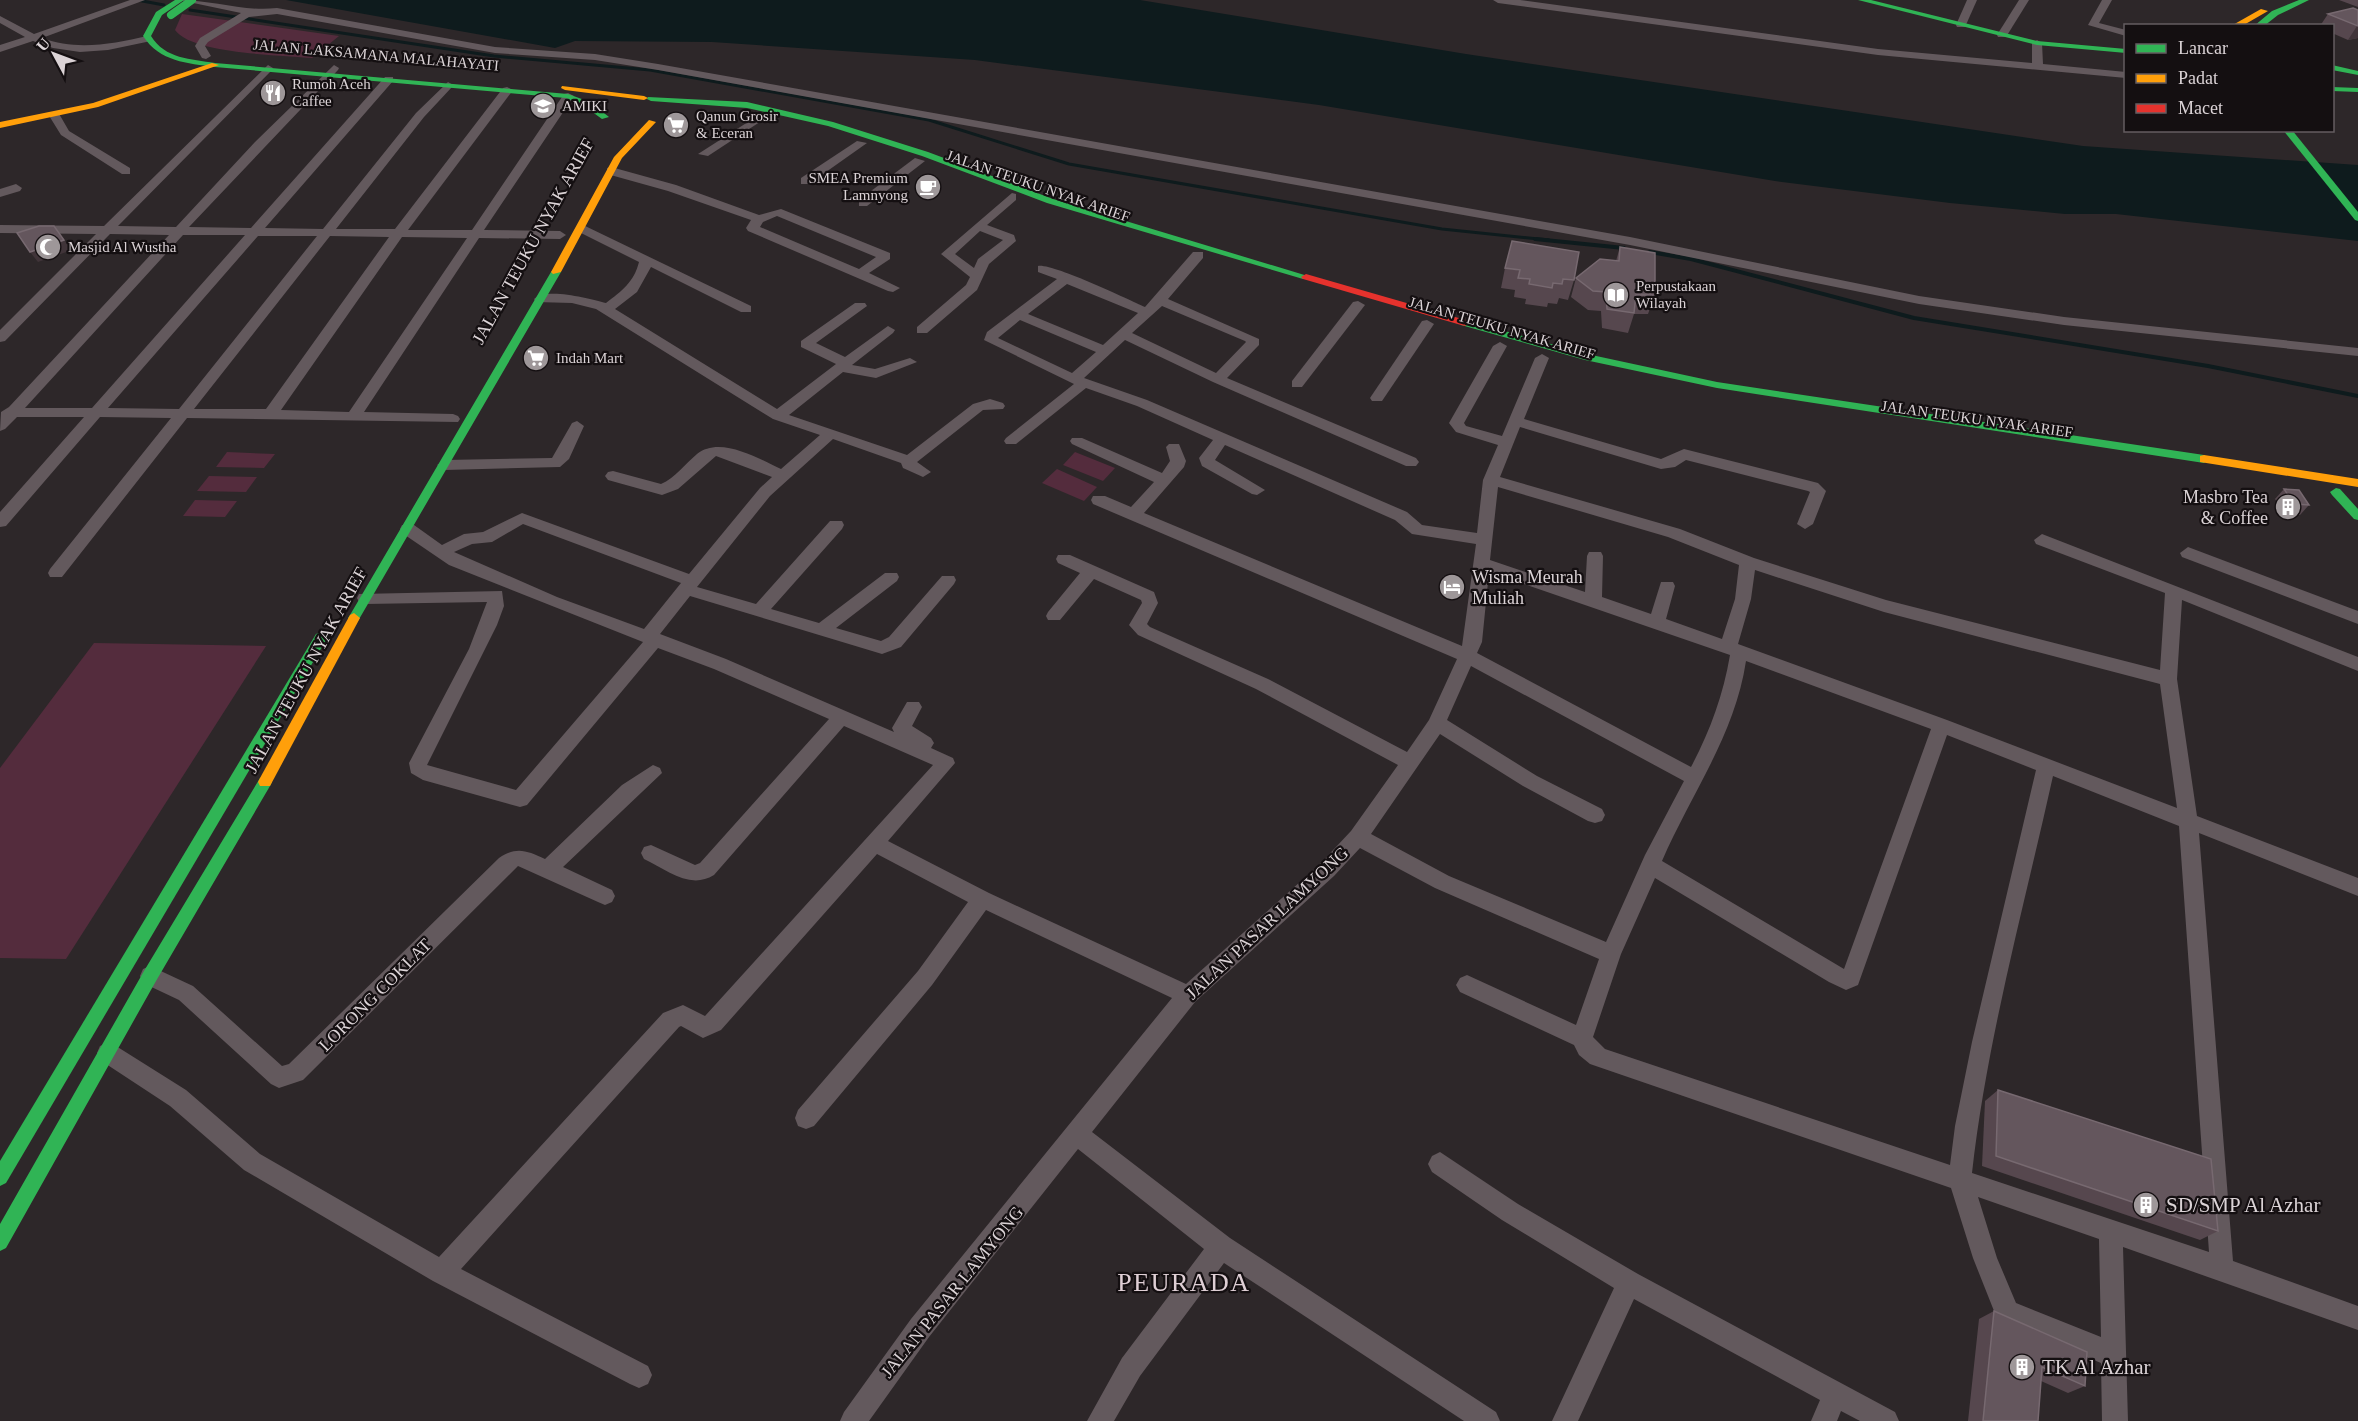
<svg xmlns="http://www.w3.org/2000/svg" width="2358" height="1421" viewBox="0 0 2358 1421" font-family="'Times New Roman',serif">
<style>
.green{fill:#542c3d}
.water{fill:#0e1b1d}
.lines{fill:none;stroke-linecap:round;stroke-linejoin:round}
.stream-far1{stroke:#0e1b1d;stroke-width:3}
.stream{stroke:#0e1b1d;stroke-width:4}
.street{fill:#63595d;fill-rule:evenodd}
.fast{fill:#30b455;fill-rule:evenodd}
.slow{fill:#ff9f0a;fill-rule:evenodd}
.jam{fill:#e5322d;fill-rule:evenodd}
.fast-bridge{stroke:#30b455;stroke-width:8}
.wall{fill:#56474e}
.shaded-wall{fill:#403439}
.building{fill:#64565d;stroke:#776970;stroke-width:1.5}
.labels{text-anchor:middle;stroke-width:4.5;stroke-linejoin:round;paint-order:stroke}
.far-street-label{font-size:15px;fill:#dbd3d6;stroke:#140f11}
.far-poi-label{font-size:15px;fill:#dbd3d6;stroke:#140f11;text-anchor:start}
.street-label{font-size:18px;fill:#dbd3d6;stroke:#140f11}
.poi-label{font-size:18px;fill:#dbd3d6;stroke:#140f11;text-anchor:end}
.near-poi-label{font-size:21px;fill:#dbd3d6;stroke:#140f11;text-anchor:start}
.near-quarter-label{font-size:26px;letter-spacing:1.5px;fill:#dfcfd5;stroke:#140f11}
</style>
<rect width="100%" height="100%" fill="#2d2729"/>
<g class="green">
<path d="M 182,14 L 339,36 L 312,58 C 281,55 192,54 175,30 Z"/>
<polygon points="227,452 275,454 264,468 216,467"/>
<polygon points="1075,452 1115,468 1103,481 1063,465"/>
<polygon points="1057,469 1097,487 1084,501 1042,483"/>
<polygon points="209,476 257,477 246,492 197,491"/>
<polygon points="195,500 237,501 225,517 183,516"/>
<polygon points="94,643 266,646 66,959 0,958 0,768"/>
</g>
<polygon class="water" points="286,0 1140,0 1466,54 2083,146 2358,165 2358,241 2116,214 2065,214 1950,203 1775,181 1319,105 975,60 712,42 575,41 555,48"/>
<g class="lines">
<g class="stream-far1">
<polyline points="137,0 164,5"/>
<polyline points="190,10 494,56 650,70 929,120 1069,164 1442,229 1549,240"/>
</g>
<g class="stream">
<polyline points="1535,239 1624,248"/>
<polyline points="1650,252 1691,259 1914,318 2208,366 2358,396"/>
</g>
<g class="street">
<path d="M 130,0 L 145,0 L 42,38 C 76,51 113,44 147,36 L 152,39 L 151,41 L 108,50 L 80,52 L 53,48 L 33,41 L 0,52 L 0,45 L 25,37 L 0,23 L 0,16 L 34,34 Z"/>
<path d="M 179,0 C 213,0 244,12 277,8 L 495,47 L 595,54 L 658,64 L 1630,237 L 1919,296 L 2064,317 L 2358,348 L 2358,356 L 2064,325 L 1919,304 L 1630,245 L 658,70 L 595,60 L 495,53 L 277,14 L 249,17 L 208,42 L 205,46 L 211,56 L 206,59 L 202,58 L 195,46 L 200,38 L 241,13 Z"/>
<polygon points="1493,0 1520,0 1878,49 2032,63 2032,43 2037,40 2042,43 2043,64 2126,72 2126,78 1878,55 1498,3"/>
<polygon points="1967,0 1977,0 1965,27 1957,27 1956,25"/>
<polygon points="2019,0 2029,0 2006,37 1998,37 1997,35"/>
<polygon points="2102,0 2112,0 2099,23 2126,30 2126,36 2088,25"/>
<path d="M 268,65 L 273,68 L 272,70 L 118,226 L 176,227 L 255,142 L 334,65 L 339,68 L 338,70 L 189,227 L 251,228 L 385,77 L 393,77 L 393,81 L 265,228 L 323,229 L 416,113 L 448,82 L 453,85 L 452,87 L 424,117 L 336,229 L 395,229 L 503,88 L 507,87 L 513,90 L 408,230 L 472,230 L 564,94 L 568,93 L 574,96 L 484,230 L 560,231 L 566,235 L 560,239 L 479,238 L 364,412 L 453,414 L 458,416 L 460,419 L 458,422 L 187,418 L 62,577 L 50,577 L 48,573 L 50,569 L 171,418 L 100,417 L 6,526 L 0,527 L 0,512 L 84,417 L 17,417 L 5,429 L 0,431 L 1,412 L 9,407 L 169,235 L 110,234 L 5,341 L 0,342 L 0,330 L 96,234 L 0,233 L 0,225 L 104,226 ZM 183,235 L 245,235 L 92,408 L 25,408 ZM 258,236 L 317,236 L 179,409 L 108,408 ZM 330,236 L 389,237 L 266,409 L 194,409 ZM 402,237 L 467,238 L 349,412 L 281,410 Z"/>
<polygon points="50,112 58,112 69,131 130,168 130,174 122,174 61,135 48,114"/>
<polygon points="762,113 766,114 766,118 708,156 698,154"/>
<polygon points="857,141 867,143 809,184 801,184 801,178"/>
<polygon points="915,158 925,161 867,206 859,206 859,200"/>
<path d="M 611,167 L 676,185 L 759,215 L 781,209 L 890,253 L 890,259 L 869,273 L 900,288 L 893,292 L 888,291 L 748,231 L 746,228 L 751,220 L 668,191 L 607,174 L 607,168 ZM 777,216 L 876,257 L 859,269 L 760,227 L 763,222 Z"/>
<polygon points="16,184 22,188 20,191 0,197 0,189"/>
<path d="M 1012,193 L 1016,194 L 1016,200 L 987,225 L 1014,235 L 1016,241 L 989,264 L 977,290 L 927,333 L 917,333 L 917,327 L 966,285 L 970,277 L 941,254 ZM 980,231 L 1003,240 L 978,259 L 974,268 L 955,254 Z"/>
<path d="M 581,224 L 751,306 L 751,312 L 741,312 L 651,267 L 637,292 L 615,309 L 777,409 L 836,364 L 801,347 L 801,341 L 855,303 L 865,303 L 867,306 L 816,343 L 845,357 L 888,326 L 895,330 L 893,333 L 852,365 L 875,369 L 910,358 L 917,362 L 876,378 L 843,372 L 789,415 L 907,455 L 973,404 L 990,399 L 1003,403 L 1005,406 L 1003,409 L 983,410 L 917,462 L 931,472 L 923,477 L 903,468 L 901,463 L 833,439 L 770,496 L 697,587 L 756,604 L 830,521 L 842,521 L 844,525 L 842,529 L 771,609 L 819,623 L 885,573 L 897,573 L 899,577 L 897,581 L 836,628 L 881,641 L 889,637 L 942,576 L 954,576 L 956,580 L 954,584 L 901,647 L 882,654 L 690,596 L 660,634 L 726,659 L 894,732 L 892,728 L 907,702 L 919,702 L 922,707 L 912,726 L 931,738 L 934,743 L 931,748 L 953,758 L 955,763 L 888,841 L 989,893 L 1186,984 L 1320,864 L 1351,831 L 1398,765 L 1256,689 L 1138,635 L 1129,625 L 1142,603 L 1141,600 L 1094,579 L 1060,620 L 1048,620 L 1046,616 L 1048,612 L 1080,573 L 1058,563 L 1056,559 L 1058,555 L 1070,555 L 1154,592 L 1158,603 L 1147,624 L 1150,627 L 1268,679 L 1407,752 L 1429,720 L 1457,659 L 1093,504 L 1091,500 L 1093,496 L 1105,496 L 1131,507 L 1154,482 L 1072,444 L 1070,441 L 1072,438 L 1082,438 L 1162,473 L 1170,461 L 1166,447 L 1169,444 L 1179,444 L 1186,461 L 1184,467 L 1144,513 L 1462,646 L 1476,544 L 1412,534 L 1395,520 L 1225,445 L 1215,460 L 1265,490 L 1257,495 L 1252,494 L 1202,466 L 1199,458 L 1213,440 L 1137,406 L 1086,388 L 1016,444 L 1006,444 L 1004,441 L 1006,438 L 1074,384 L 984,340 L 987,332 L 1057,279 L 1038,272 L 1038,266 C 1052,263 1127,299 1145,307 L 1193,252 L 1203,252 L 1203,258 L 1168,299 L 1259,339 L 1259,345 L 1227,378 L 1416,458 L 1419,462 L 1416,466 L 1406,466 L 1213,382 L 1125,340 L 1084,378 L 1147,400 L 1407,512 L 1422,525 L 1477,533 L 1483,480 L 1498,445 L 1456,432 L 1449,423 L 1493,346 L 1500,342 L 1507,346 L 1464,423 L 1466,426 L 1502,436 L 1535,358 L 1542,354 L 1549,358 L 1524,419 L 1661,459 L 1684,449 L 1818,483 L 1826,491 L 1813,524 L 1805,529 L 1797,524 L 1810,492 L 1808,491 L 1686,460 L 1675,467 L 1661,469 L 1520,427 L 1500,477 L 1680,529 L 1754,558 L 1886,600 L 2160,670 L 2165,593 L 2036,544 L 2034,540 L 2042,534 L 2358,657 L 2358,671 L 2182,600 L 2177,679 L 2197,816 L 2358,878 L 2358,896 L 2199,833 L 2233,1261 L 2358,1306 L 2358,1330 L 2123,1247 L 2128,1421 L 2102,1421 L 2101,1363 L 1998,1321 L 1973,1258 L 1951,1188 L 1590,1064 L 1579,1055 L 1574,1045 L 1460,992 L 1456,985 L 1460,978 L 1467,975 L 1576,1025 L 1599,959 L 1435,888 L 1360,848 L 1334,876 L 1195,1002 L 1092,1132 L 1230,1238 L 1496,1412 L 1500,1421 L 1464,1421 L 1224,1263 L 1140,1376 L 1114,1421 L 1087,1421 L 1122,1358 L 1204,1249 L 1078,1149 L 929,1337 L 869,1421 L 840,1421 L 844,1412 L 911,1319 L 1172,998 L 986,910 L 932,985 L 814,1126 L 806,1129 L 798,1126 L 795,1118 L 798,1110 L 918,971 L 968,902 L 877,854 L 721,1030 L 703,1038 L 681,1026 L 679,1027 L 461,1269 L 648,1366 L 652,1375 L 648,1384 L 639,1388 L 630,1384 L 433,1281 L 244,1170 L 170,1106 L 100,1060 L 97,1053 L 100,1046 L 108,1043 L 116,1046 L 186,1090 L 260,1154 L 439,1257 L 663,1013 L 683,1005 L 705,1016 L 933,765 L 844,726 L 714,875 C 690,890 667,870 644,859 L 641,853 L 644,847 L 651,845 L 695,865 L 700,863 L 829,719 L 714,669 L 658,648 L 527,805 L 520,807 L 423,780 L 411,773 L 409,763 L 469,649 L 487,602 L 365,604 L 359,602 L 357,598 L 359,594 L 502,591 L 504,606 L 497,625 L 427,765 L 516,790 L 643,642 L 449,565 L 402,533 L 400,529 L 402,525 L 414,525 L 442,545 L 464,534 L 483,532 L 522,513 L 689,574 L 760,488 L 772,477 L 716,456 L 678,489 L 662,495 L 608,480 L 605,476 L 608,472 L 613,471 L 661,484 C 675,478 685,464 697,454 C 720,435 759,459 781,469 L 820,435 L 773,419 L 596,309 L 572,303 L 536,302 L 534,299 C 547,287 589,299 606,303 C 622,291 634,282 639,262 L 577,231 L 577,225 ZM 1067,284 L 1138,313 L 1103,345 L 1028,314 ZM 1162,306 L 1245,341 L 1246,342 L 1216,373 L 1132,333 ZM 1020,320 L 1096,352 L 1072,373 L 998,338 ZM 1498,487 L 1668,537 L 1739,565 L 1735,599 L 1722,639 L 1666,619 L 1675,586 L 1673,582 L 1661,582 L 1651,614 L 1602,597 L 1603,556 L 1601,552 L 1589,552 L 1587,556 L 1585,592 L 1490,560 ZM 523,524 L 681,583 L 644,629 L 557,597 L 454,552 L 472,544 L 492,542 ZM 1755,570 L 1884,612 L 2160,684 L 2177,808 L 1947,720 L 1738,644 L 1751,599 ZM 1489,572 L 1730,655 C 1723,696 1710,731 1691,767 L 1477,653 L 1482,642 ZM 1746,661 L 1931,729 L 1844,969 L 1662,861 C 1691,794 1735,735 1746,661 ZM 1471,666 L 1684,781 L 1645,855 L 1606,942 L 1449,876 L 1371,834 L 1440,734 L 1523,786 L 1588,821 L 1595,823 L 1602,821 L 1605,815 L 1602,809 L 1537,776 L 1447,720 ZM 1947,735 L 2036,770 L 1972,1042 L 1955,1126 L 1950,1165 L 1605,1049 L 1593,1037 L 1621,954 L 1655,878 L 1829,982 L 1846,990 L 1858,985 ZM 2053,776 L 2179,826 L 2209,1252 L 1972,1173 C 1987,1039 2024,907 2053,776 ZM 1978,1197 L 2099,1239 L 2101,1337 L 2016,1303 L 1997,1258 Z"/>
<polygon points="1358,301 1365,305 1302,387 1292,387 1292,381 1353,302"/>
<polygon points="1427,320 1434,324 1382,401 1372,401 1370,398 1372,395 1422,321"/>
<polygon points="577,421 584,426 569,459 560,467 445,470 437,465 445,460 552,458 572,423"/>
<polygon points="2188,547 2358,611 2358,624 2182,557 2180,553"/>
<path d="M 653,765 L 660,768 L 662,773 L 563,867 L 612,890 L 615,896 L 612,902 L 605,905 L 598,902 L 518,866 L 303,1080 L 279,1088 L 271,1084 L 179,1000 L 143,983 L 140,976 L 143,969 L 150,966 L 193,986 L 282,1066 L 289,1064 L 499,858 C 517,846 527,851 545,859 L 622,785 Z"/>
<polygon points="1440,1152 1518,1204 1638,1274 1895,1412 1899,1421 1860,1421 1841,1411 1837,1421 1811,1421 1820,1400 1634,1299 1578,1421 1552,1421 1614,1288 1502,1220 1432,1172 1428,1164 1432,1156"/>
</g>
<g class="fast">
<path d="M 175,0 L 184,0 L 162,15 L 151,36 C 165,59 191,59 215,63 L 568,94 L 590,102 L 609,117 L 602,119 L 584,106 L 566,98 L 215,67 C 187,63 160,62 143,36 L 156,12 Z"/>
<polygon points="1858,0 1871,0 2037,41 2126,49 2126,53 2037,45"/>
<polygon points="2299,0 2309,0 2278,15 2264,26 2254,26 2272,11"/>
<polygon points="2332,65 2358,71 2358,75 2332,70"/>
<polygon points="2332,87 2358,88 2358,92 2332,91"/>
<polygon points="648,97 747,102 833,122 928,152 1053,199 1311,277 1303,279 1047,203 922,156 828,126 747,108 651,101 647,99"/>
<polygon points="2283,130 2292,130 2358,212 2358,221 2355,220"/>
<polygon points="556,269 561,272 358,621 350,621 348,618 350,615 551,272"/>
<polygon points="1465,320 1587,354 1717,382 2204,455 2210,459 2204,463 1717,388 1585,360 1461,325 1461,321"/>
<polygon points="2336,488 2340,489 2358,509 2358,520 2354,519 2332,495 2330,492"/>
<polygon points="321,632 326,634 327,637 326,640 6,1183 0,1186 0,1161 316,634"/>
<polygon points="265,776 270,778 272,782 270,786 156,981 6,1248 0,1251 0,1224 144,971 260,778"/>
</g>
<g class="slow">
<polygon points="2261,9 2268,11 2242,26 2231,26"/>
<polygon points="212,63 219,65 98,107 0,128 0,122 93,103"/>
<polygon points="562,86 644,96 648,98 644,100 565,90 561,88"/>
<polygon points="649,120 656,122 622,158 561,272 553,274 551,272 614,157"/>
<polygon points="2204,455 2358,479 2358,487 2200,462 2200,456"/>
<polygon points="354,613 360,618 270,786 260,786 258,782 260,778 350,615"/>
</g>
<polygon class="jam" points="1306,274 1469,321 1470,323 1465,326 1461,325 1303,279 1301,277"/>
<polyline class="fast-bridge" points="171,15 192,0"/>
</g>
<g class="wall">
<polygon points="2339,0 2358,0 2358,7"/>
<polygon points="2358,10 2358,38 2348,40 2332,33 2332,26 2320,26 2328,14"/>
<polygon points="1620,247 1655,295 1648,314 1634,314 1628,333 1602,328 1601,311 1588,310 1571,297 1576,278 1616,261"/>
<polygon points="1505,268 1574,280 1568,300 1559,298 1557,304 1548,303 1547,307 1525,304 1526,299 1514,297 1515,290 1501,288"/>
<polygon points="2284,489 2309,505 2300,515 2285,514 2275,499"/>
<polygon points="1998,1090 2218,1231 2200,1240 1982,1166 1985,1101"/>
<polygon points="1994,1311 2085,1386 2068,1393 2041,1381 2038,1421 1968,1421 1979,1319"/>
</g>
<g class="shaded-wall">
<polygon points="2357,26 2358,26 2358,38 2348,40"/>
<polygon points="64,240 72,250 38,262 30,252"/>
</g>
<g class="building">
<polygon points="2353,8 2358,10 2358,26 2328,14"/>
<polygon points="39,226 54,226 64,240 30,252 17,233"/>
<polygon points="1512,241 1579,252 1574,280 1563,279 1562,284 1553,283 1552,288 1529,284 1530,279 1518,278 1520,270 1505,268"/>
<polygon points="1620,247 1655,253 1655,295 1636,295 1634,313 1607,309 1606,292 1593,291 1576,278 1600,259 1619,261"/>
<polygon points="2284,489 2299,490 2309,505 2294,504"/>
<polygon points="1998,1090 2211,1159 2218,1231 1996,1156"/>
<polygon points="1994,1311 2087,1352 2085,1386 2042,1367 2038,1421 1983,1421"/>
</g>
<defs>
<g id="restaurant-disc" transform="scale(1.35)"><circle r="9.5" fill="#9e9799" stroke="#140f11"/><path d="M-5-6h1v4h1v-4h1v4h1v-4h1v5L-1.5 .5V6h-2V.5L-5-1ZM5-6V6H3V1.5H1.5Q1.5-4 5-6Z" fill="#fff"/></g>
<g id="university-disc" transform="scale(1.35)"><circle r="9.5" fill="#9e9799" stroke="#140f11"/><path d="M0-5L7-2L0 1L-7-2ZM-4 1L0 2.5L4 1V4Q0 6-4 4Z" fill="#fff"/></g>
<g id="supermarket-disc" transform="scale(1.35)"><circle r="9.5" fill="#9e9799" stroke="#140f11"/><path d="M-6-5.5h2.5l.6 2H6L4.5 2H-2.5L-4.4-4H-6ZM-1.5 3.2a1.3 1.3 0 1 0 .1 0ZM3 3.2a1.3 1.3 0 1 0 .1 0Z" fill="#fff"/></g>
<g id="cafe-disc" transform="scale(1.35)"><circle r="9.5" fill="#9e9799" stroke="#140f11"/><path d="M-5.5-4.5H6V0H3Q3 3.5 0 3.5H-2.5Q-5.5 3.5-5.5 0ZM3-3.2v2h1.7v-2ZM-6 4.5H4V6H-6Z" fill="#fff"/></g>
<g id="mosque-disc" transform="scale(1.35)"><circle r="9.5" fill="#9e9799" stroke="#140f11"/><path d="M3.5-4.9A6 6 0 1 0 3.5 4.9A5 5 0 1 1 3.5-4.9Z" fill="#fff"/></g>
<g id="library-disc" transform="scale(1.35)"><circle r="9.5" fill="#9e9799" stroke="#140f11"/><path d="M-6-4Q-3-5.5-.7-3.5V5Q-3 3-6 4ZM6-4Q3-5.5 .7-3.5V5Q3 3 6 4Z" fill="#fff"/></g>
<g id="building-disc" transform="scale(1.35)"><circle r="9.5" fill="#9e9799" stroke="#140f11"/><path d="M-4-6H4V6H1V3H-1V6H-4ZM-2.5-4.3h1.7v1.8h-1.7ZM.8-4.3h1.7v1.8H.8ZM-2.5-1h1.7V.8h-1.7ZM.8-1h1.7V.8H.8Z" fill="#fff"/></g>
<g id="hotel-disc" transform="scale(1.35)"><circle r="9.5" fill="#9e9799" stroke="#140f11"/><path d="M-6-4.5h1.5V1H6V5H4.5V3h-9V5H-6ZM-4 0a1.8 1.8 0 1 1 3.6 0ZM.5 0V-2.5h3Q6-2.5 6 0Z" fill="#fff"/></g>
</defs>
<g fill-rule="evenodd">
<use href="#restaurant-disc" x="273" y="93"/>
<use href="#university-disc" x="543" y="106"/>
<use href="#supermarket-disc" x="676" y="125"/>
<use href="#cafe-disc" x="928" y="187"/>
<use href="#mosque-disc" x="48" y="247"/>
<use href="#library-disc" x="1616" y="295"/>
<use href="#supermarket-disc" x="536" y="358"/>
<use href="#building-disc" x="2288" y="507"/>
<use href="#hotel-disc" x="1452" y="587"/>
<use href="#building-disc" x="2146" y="1205"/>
<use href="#building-disc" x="2022" y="1367"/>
</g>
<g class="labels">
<g class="far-street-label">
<text transform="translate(376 55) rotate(5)" y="5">JALAN LAKSAMANA MALAHAYATI</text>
<text transform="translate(1038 186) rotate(19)" y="5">JALAN TEUKU NYAK ARIEF</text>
<text transform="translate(1502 328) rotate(16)" y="5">JALAN TEUKU NYAK ARIEF</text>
<text transform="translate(1977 419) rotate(8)" y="5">JALAN TEUKU NYAK ARIEF</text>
</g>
<g class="far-poi-label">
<text x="292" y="89">Rumoh Aceh<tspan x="292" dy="17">Caffee</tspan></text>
<text x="562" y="111">AMIKI</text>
<text x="696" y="121">Qanun Grosir<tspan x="696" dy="17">&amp; Eceran</tspan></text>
<text x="908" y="183" text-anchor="end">SMEA Premium<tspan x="908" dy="17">Lamnyong</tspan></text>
<text x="68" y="252">Masjid Al Wustha</text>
<text x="1636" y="291">Perpustakaan<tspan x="1636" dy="17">Wilayah</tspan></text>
<text x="556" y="363">Indah Mart</text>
</g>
<g class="street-label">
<text transform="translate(533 241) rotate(-61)" y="6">JALAN TEUKU NYAK ARIEF</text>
<text transform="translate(306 670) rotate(-61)" y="6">JALAN TEUKU NYAK ARIEF</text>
<text transform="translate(1267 923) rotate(-43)" y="6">JALAN PASAR LAMYONG</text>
<text transform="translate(375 995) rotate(-45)" y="6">LORONG COKLAT</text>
<text transform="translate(952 1292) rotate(-51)" y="6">JALAN PASAR LAMYONG</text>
</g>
<g class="poi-label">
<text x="2268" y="503">Masbro Tea<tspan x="2268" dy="21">&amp; Coffee</tspan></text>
<text x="1472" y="583" text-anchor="start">Wisma Meurah<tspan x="1472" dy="21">Muliah</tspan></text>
</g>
<g class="near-poi-label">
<text x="2166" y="1212">SD/SMP Al Azhar</text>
<text x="2042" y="1374">TK Al Azhar</text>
</g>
<g class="near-quarter-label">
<text x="1184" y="1291">PEURADA</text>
</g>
</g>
<rect x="2124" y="24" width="210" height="108" fill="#140f11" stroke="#645d60" stroke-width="1.5"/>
<rect x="2136" y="44" width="30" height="9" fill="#30b455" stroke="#645d60" stroke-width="1.5"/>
<text x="2178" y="54" font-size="18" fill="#dbd3d6">Lancar</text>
<rect x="2136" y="74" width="30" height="9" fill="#ff9f0a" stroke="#645d60" stroke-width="1.5"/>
<text x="2178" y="84" font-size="18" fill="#dbd3d6">Padat</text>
<rect x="2136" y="104" width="30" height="9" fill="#e5322d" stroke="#645d60" stroke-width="1.5"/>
<text x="2178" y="114" font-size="18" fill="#dbd3d6">Macet</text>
<g transform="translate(54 54) rotate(311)" stroke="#140f11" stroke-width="4.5" paint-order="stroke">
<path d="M0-4.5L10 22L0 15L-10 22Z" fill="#dbd3d6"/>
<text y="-9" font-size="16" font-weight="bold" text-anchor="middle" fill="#dbd3d6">U</text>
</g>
</svg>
